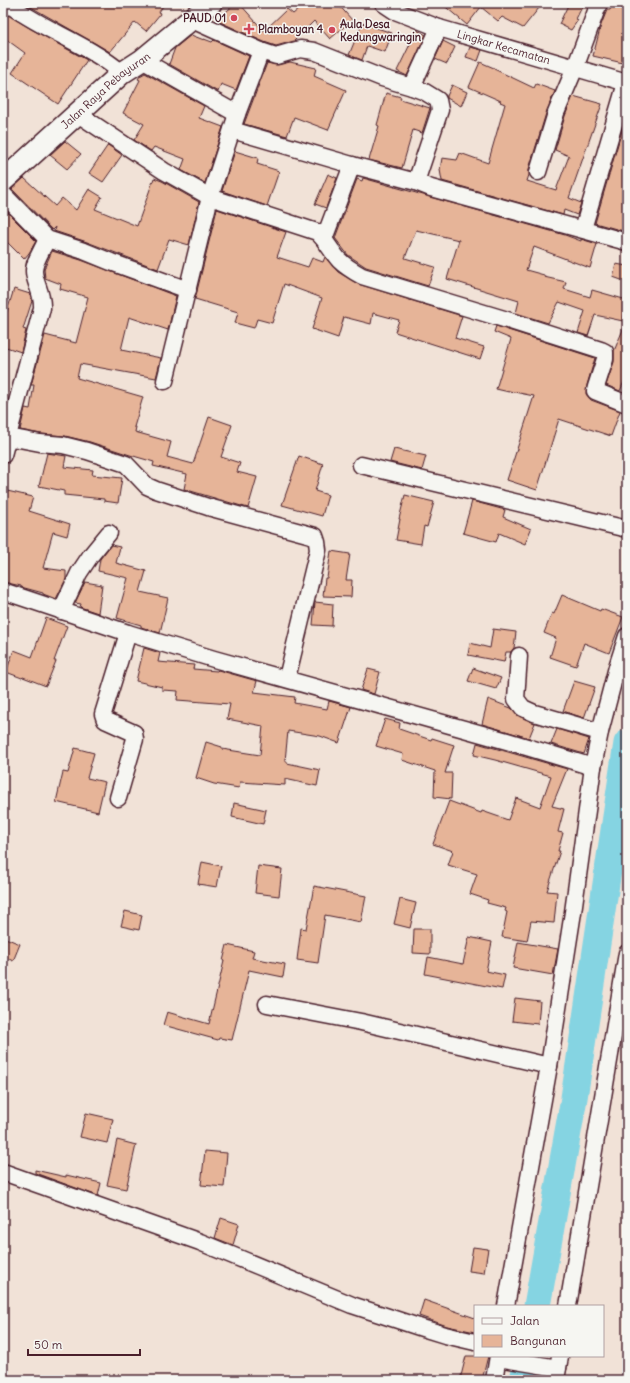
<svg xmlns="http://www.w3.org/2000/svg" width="630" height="1383" viewBox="0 0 630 1383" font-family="Delius,sans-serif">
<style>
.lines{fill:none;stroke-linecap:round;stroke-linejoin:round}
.river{stroke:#85d4e2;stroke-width:27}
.building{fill:#e6b498;stroke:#4a1f2b}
.minor-casing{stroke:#4a1f2b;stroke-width:19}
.major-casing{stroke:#4a1f2b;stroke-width:24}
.minor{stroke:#f6f6f2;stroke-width:16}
.major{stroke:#f6f6f2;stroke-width:21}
.poi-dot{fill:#d1495b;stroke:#f6f6f2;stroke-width:1.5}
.labels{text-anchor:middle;stroke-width:3;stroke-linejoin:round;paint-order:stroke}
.poi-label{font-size:11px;font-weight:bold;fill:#4a1f2b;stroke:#f6f6f2;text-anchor:start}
.street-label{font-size:11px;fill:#4a1f2b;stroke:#f6f6f2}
</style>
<rect width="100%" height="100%" fill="#f1e2d7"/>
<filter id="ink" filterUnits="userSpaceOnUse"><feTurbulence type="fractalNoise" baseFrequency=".025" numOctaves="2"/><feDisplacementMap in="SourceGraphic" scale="8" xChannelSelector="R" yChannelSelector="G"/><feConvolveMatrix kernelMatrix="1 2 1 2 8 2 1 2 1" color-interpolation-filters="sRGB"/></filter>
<g filter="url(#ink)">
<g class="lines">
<g class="river">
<polyline points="537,1306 574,1098 627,743"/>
<polyline points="523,1380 528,1356"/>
</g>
</g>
<g class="building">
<polygon points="24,3 165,3 159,12 160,14 146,31 135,22 110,52"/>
<polygon points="236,3 239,3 264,31 287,9 293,14 306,3 337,3 352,20 330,39 314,21 294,41 276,46 264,42 220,22 218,19"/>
<polygon points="441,3 543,3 523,28 502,17 498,21 481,7 467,25"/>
<polygon points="569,3 584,3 576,19 578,20 571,30 559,24"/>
<polygon points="612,3 627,3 627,64 593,56 601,25 607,10 610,10"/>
<polygon points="3,12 31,29 87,60 58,104 12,73 25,53 3,37"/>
<polygon points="362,23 392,33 385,52 367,46 362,60 349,55"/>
<polygon points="417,30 426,35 407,76 397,71"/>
<polygon points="191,35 204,40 204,39 212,42 214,40 249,56 236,90 221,84 218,92 169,64 175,48"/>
<polygon points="443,41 455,47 447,64 435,59"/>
<polygon points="470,47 482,50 478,61 466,57"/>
<polygon points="290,62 316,68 314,76 346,90 328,130 294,117 287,136 244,124 267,63 278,65"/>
<polygon points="480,62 494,68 494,69 534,88 536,84 555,91 547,110 529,169 529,175 527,181 556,190 569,156 555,150 565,116 573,96 602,104 569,198 581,203 577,215 564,210 563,215 442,181 440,170 442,158 457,160 460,153 488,163 505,104 500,102 501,101 469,87"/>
<polygon points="145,73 204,106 199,118 223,127 205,183 181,170 185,159 154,147 151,151 134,140 144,124 123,113 140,80 138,79 140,76"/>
<polygon points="452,85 467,92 461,106 447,98 447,96"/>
<polygon points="386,93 401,97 400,99 430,108 422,133 413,130 402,168 369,160 379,126 377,125"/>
<polygon points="627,113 627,232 595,223"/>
<polygon points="65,141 81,154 67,169 50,155"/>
<polygon points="108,145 122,155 103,182 89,173"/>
<polygon points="235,151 258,158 257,164 279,171 267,206 222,191"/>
<polygon points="328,174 337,178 326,208 315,204"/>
<polygon points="24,178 55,206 62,198 76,210 89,189 102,197 95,209 137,226 154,178 162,181 199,202 189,245 169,239 158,269 87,242 54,231 55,227 52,230 12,189"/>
<polygon points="363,178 565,235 581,241 581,239 597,244 590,268 534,247 526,270 544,275 544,277 566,282 564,289 590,297 592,290 627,300 623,321 595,315 588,336 578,333 585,311 559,302 548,323 516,313 519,301 447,279 459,240 416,230 405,258 435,267 428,286 366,267 348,255 335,238 357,179 362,181"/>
<polygon points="3,208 36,241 29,253 24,259 3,238"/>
<polygon points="217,209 286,232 277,257 308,267 312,258 323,262 325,257 338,272 358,284 462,316 455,338 484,347 480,359 395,332 399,320 373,313 371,324 344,317 338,338 312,329 322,298 284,284 272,323 257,319 254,328 235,323 238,312 195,299"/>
<polygon points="52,251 81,260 176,296 168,330 129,317 121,350 161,358 156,378 80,364 77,378 143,397 134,427 136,427 135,432 171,442 167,457 193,464 209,417 232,425 221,457 240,463 237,472 257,477 248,508 184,489 187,474 153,466 154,462 130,455 90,442 65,436 41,434 20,430 25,408 30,409 34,385 31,385 45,335 76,343 88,297 60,289 61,284 45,278 44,269"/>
<polygon points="616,264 627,266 627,282 613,277"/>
<polygon points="14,289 30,294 32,301 23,329 26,330 21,352 3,346 3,324"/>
<polygon points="627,320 627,375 620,391 606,385 614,362 614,351"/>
<polygon points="496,326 595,358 587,385 586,394 591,400 620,411 611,436 559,419 537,490 507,480 534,396 509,391 509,392 496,389 511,339 494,332"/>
<polygon points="394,449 426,456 422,470 390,462"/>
<polygon points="47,453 66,456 64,467 93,470 92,475 122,478 118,503 104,501 104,499 64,495 64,491 39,486"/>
<polygon points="299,456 323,464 315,491 328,495 322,516 282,505"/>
<polygon points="3,490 33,497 29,511 70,524 67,536 53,532 43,568 66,571 66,579 56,599 43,594 43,593 21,587 21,586 3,582 6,552 3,552"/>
<polygon points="405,495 434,502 427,527 424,526 421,544 396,540 400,519 399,519"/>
<polygon points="472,501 505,510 503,517 531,529 525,544 499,533 496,542 463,533"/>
<polygon points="111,545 120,547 116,563 146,571 140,592 168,598 160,633 141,627 141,625 117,618 128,578 98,571 100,559"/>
<polygon points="331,551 350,554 346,580 352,580 351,597 323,596 325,578 327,578"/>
<polygon points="85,582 102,585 98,613 80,607 81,604 75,603"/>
<polygon points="562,595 600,611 601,609 623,617 609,653 584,643 576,666 550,657 556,638 544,633 552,613 554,614"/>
<polygon points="315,602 333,604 332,626 313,625"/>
<polygon points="46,618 67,626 54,661 56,661 46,686 23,677 22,678 6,672 14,650 32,657"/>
<polygon points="493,629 516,632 514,648 511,652 506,652 504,662 468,655 470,643 490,648"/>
<polygon points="144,648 160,653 158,662 194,665 193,669 217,671 218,670 257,681 254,692 295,697 294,703 327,709 329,701 351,707 339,743 320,736 288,731 285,761 287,761 287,763 320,770 317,786 285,779 285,785 240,782 239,788 214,784 196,778 206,742 222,747 222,749 260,755 263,726 227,719 230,704 177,700 178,691 162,690 162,687 136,681"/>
<polygon points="473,668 501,678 496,689 468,681"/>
<polygon points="368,669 380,672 374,694 361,690"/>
<polygon points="574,681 595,687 584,718 563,711"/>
<polygon points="488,699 511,708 519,716 535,723 529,738 482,724"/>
<polygon points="385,719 400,723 399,729 431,740 432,738 454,745 445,773 452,773 451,799 434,797 435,771 402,760 403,754 376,746"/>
<polygon points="557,729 589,739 584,754 551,744"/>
<polygon points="477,743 567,769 552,806 564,809 558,832 563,833 558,851 560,851 547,891 557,892 554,923 531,921 527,941 502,937 507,912 505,911 506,908 487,903 488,900 470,894 477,874 448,865 453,851 433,844 449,801 481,813 482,811 508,820 516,798 540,807 551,776 495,760 474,755"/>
<polygon points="75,748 94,753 87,778 105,782 98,812 56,802 63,772 68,773"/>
<polygon points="234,803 266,810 263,824 232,817"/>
<polygon points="202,862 221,866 217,887 198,884"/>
<polygon points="258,866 282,869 279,896 255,893"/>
<polygon points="314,886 366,896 361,922 325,915 318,963 297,960 301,928 306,929"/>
<polygon points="400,899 416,903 410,928 394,924"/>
<polygon points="125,911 142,915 139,930 121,926"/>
<polygon points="414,929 430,929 430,954 413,953"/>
<polygon points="3,937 20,944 13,961 3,956"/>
<polygon points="469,937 492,942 486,971 505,975 502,989 425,974 428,957 463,964"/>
<polygon points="518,942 558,949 553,975 513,968"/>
<polygon points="227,945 254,951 252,958 285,964 283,977 249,970 232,1040 219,1038 218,1040 163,1025 167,1012 209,1024 224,961 223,961"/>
<polygon points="515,998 540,1001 538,1024 512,1021"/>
<polygon points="86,1113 113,1119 107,1143 80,1137"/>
<polygon points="117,1140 136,1145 126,1189 107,1185"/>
<polygon points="205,1151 227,1153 224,1187 201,1185"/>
<polygon points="35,1170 66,1177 66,1175 101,1183 98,1196 35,1173"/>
<polygon points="221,1218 239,1224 233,1245 215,1238"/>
<polygon points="473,1247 488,1249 484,1273 469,1271"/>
<polygon points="424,1300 475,1318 475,1332 447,1326 419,1316"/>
<polygon points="466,1356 488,1356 482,1380 460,1380"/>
</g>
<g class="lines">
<g class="minor-casing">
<g id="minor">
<path d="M 7,3 C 43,30 88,44 122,73"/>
<path id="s1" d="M 383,3 L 395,11 L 439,28 L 627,83"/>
<polyline points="190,19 261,51 276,56 300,49 314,51 382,78 412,87 439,28"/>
<polyline points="142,60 237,114"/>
<polyline points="412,87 425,92 438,100 440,110 416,182"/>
<path d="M 78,114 L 164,171 L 210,197 L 317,232 C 326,240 331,251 339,260 C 346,267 353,271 362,276 L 504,319 L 601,350 L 605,352 L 605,359 L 596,387 L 595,391 L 627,404"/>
<polyline points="232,130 352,165 416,182 431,188 627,242"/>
<polyline points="538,172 556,113 575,68 599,3"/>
<polyline points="3,194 47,239 84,251 111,262 188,290"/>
<polyline points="583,229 626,83"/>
<polyline points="324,239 352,165"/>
<polyline points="165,381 210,197 237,114 261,51"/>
<polyline points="7,438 19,439 40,443 63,445 87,451 126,464 147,486 156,490 208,507 315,536 317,542 318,550 287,678"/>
<path d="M 3,455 L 42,308 C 43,293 34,282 34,271 C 34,261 43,249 47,239"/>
<polyline points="361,465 627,529"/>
<polyline points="3,591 128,633 214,659 507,741 593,767"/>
<polyline points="61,611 79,573 91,555 109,533"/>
<polyline points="519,656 516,699 523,708 534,713 600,732"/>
<polyline points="118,798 135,739 134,733 105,720 103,714 128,633"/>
<polyline points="267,1004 361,1022 549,1066"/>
<polyline points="3,1172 200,1242 352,1305 422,1328 445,1335 475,1342"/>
<polyline points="506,1306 549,1066 573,912 593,767 600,732 617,667 627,636"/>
<polyline points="568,1306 627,953"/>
<polyline points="498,1358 558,1368"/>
<polyline points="494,1380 498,1356"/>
<polyline points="556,1380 560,1356"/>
</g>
</g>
<g class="major-casing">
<g id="major">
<path id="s2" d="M 3,181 L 122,73 L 142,60 L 211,3"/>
</g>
</g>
<use href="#minor" class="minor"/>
<use href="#major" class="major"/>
</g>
</g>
<g class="poi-dot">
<circle cx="234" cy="18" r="4"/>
<path d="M247 23h4v4h4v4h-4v4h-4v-4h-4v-4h4z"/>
<circle cx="332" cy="30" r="4"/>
</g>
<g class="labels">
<g class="poi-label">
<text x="226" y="22" text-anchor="end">PAUD 01</text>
<text x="340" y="28">Aula Desa<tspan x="340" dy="13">Kedungwaringin</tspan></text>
<text x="258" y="33">Plamboyan 4</text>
</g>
<g class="street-label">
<text dy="4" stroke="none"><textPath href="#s1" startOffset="129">Lingkar Kecamatan</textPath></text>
<text dy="4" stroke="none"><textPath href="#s2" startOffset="137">Jalan Raya Pebayuran</textPath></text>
</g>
</g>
<rect width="630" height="1383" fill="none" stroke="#f6f6f2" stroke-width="16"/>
<rect x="8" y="8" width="614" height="1367" fill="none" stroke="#4a1f2b" stroke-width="1.5" filter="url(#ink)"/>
<rect x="474" y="1305" width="130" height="52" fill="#f6f6f2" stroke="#b1a0a2"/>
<rect x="482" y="1318" width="20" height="6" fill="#f6f6f2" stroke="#b1a0a2"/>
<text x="510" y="1325" font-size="12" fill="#4a1f2b">Jalan</text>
<rect x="482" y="1335" width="20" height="12" fill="#e6b498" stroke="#b1a0a2"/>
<text x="510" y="1345" font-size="12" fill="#4a1f2b">Bangunan</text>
<path d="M28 1349v6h112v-6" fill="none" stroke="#4a1f2b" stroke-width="2"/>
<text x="34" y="1349" font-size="12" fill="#4a1f2b" stroke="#f6f6f2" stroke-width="3" paint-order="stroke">50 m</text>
</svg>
